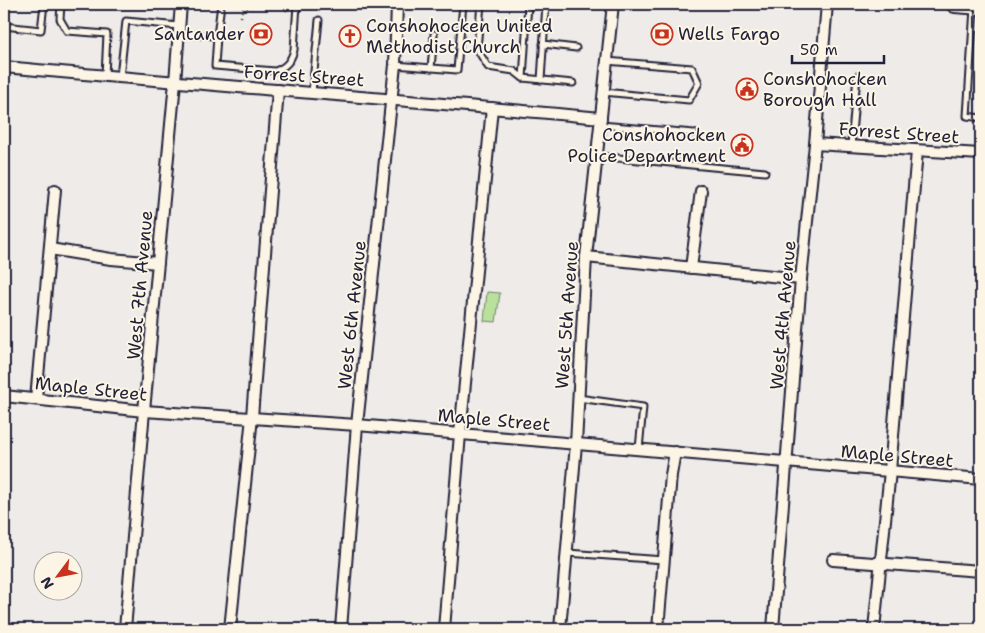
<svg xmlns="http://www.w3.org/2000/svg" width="985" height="633" viewBox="0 0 985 633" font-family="'Shantell Sans',sans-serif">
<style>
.green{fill:#bae19c;stroke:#6e826c}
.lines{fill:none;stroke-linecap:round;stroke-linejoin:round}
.lane-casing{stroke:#22223b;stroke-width:9}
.street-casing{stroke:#22223b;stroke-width:14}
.primary-casing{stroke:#22223b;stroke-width:20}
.path{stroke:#22223b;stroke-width:2.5;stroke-dasharray:1 4;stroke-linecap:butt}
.lane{stroke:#fcf5e5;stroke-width:5}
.street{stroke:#fcf5e5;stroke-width:10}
.primary{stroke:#fcf5e5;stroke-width:16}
.labels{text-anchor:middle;stroke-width:4;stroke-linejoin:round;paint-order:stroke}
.poi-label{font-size:18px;fill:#22223b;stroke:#fcf5e5;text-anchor:start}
.street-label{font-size:18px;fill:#22223b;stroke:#fcf5e5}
</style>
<rect width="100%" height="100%" fill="#eeebe8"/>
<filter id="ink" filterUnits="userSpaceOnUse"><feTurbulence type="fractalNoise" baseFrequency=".02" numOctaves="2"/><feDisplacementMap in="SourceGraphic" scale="10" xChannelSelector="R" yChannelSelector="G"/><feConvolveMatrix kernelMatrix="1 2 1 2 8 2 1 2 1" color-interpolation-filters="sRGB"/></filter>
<g filter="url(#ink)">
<polygon class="green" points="487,292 500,293 496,322 484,321"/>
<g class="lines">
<g class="lane-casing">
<g id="lane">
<polyline points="61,4 60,19 67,31 107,34 105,76"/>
<polyline points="481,4 477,49 488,67 514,71 523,78 573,83"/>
<polyline points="974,8 967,116 981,118"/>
<polyline points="4,26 41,30 44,4"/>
<path d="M 179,34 L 217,36 L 215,66 L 275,71 C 286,67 291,61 294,50 L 297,4"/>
<polyline points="217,36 221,4"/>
<polyline points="543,44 576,48"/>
<polyline points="395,65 457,70 463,4"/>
<polyline points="431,68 434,34"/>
<polyline points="120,77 126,21 179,26"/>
<polyline points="523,78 528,4"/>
<polyline points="541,80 546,4"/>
<polyline points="312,92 319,20"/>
<polyline points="603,92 689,100 699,83 692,68 606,61"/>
<polyline points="601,125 694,133"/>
<polyline points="851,146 857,76"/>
<polyline points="597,156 765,172"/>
<polyline points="578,398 643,407 639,449"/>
<polyline points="567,553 664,560"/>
</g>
</g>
<g class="street-casing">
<g id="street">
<path d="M 4,67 C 203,85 402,99 601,118"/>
<polyline points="815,144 981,154"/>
<polyline points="50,249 111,259 158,263"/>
<polyline points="586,257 801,279"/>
<polyline points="691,268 701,191"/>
<polyline points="4,396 144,411 357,425 981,479"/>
<polyline points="36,399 55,190"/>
<polyline points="833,560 981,571"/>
<polyline points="125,629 144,411 175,82 181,4"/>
<polyline points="230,629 252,417 278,90"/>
<polyline points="341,629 357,425 395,65 397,4"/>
<polyline points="444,629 460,434 492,108"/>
<polyline points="560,629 576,444 586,257 613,4"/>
<polyline points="658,629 671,475 675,452"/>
<polyline points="773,629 801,279 815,144 827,4"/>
<polyline points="874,629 890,471 917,151"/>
</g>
</g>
<g class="primary-casing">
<polyline id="primary" points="955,4 981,6"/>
</g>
<g class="path">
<polyline points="242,7 252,8"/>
<polyline points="286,11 288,4"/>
<polyline points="241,17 243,4"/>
</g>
<use href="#lane" class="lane"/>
<use href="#street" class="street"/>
<use href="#primary" class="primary"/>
</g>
</g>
<defs>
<g id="bank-ring" transform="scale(1.125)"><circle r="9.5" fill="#fcf5e5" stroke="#c8321e" stroke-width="1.5"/><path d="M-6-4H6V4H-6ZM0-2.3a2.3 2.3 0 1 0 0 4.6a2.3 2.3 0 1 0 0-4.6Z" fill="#c8321e"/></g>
<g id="church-ring" transform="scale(1.125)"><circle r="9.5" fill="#fcf5e5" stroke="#c8321e" stroke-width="1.5"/><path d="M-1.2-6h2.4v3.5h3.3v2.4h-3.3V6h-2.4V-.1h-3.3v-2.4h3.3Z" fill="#c8321e"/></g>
<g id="civic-ring" transform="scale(1.125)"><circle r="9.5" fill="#fcf5e5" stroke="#c8321e" stroke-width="1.5"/><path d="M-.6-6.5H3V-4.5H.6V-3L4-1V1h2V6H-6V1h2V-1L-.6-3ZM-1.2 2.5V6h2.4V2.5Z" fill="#c8321e"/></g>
</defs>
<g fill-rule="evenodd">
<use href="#bank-ring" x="261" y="34"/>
<use href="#bank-ring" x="662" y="34"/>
<use href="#church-ring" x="350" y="36"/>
<use href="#civic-ring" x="747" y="89"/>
<use href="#civic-ring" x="742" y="145"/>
</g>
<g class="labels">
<g class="poi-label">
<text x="366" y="32">Conshohocken United<tspan x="366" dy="21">Methodist Church</tspan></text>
<text x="245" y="40" text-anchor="end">Santander</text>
<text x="678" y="40">Wells Fargo</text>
<text x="763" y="85">Conshohocken<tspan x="763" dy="21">Borough Hall</tspan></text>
<text x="726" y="141" text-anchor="end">Conshohocken<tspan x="726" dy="21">Police Department</tspan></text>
</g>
<g class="street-label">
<text transform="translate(304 76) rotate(4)" y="6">Forrest Street</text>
<text transform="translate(899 133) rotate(4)" y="6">Forrest Street</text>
<text transform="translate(140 285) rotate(-85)" y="6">West 7th Avenue</text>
<text transform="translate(352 315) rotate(-84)" y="6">West 6th Avenue</text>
<text transform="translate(567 315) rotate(-86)" y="6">West 5th Avenue</text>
<text transform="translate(783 315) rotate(-85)" y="6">West 4th Avenue</text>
<text transform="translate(91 389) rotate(6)" y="6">Maple Street</text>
<text transform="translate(494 420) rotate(5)" y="6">Maple Street</text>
<text transform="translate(897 456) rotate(5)" y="6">Maple Street</text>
</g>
</g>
<rect width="985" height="633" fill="none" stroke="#fcf5e5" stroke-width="20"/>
<rect x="10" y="10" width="965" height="613" fill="none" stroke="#22223b" stroke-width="2" filter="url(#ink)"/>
<g transform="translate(58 576) rotate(238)"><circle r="24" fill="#fcf5e5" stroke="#a5a1a1"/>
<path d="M0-4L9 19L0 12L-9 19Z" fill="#c8321e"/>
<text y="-8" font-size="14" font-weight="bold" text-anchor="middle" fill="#22223b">N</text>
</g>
<path d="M792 55v8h92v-8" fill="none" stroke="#22223b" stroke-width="2.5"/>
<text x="800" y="55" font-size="15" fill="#22223b" stroke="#fcf5e5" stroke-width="4" paint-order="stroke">50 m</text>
</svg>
